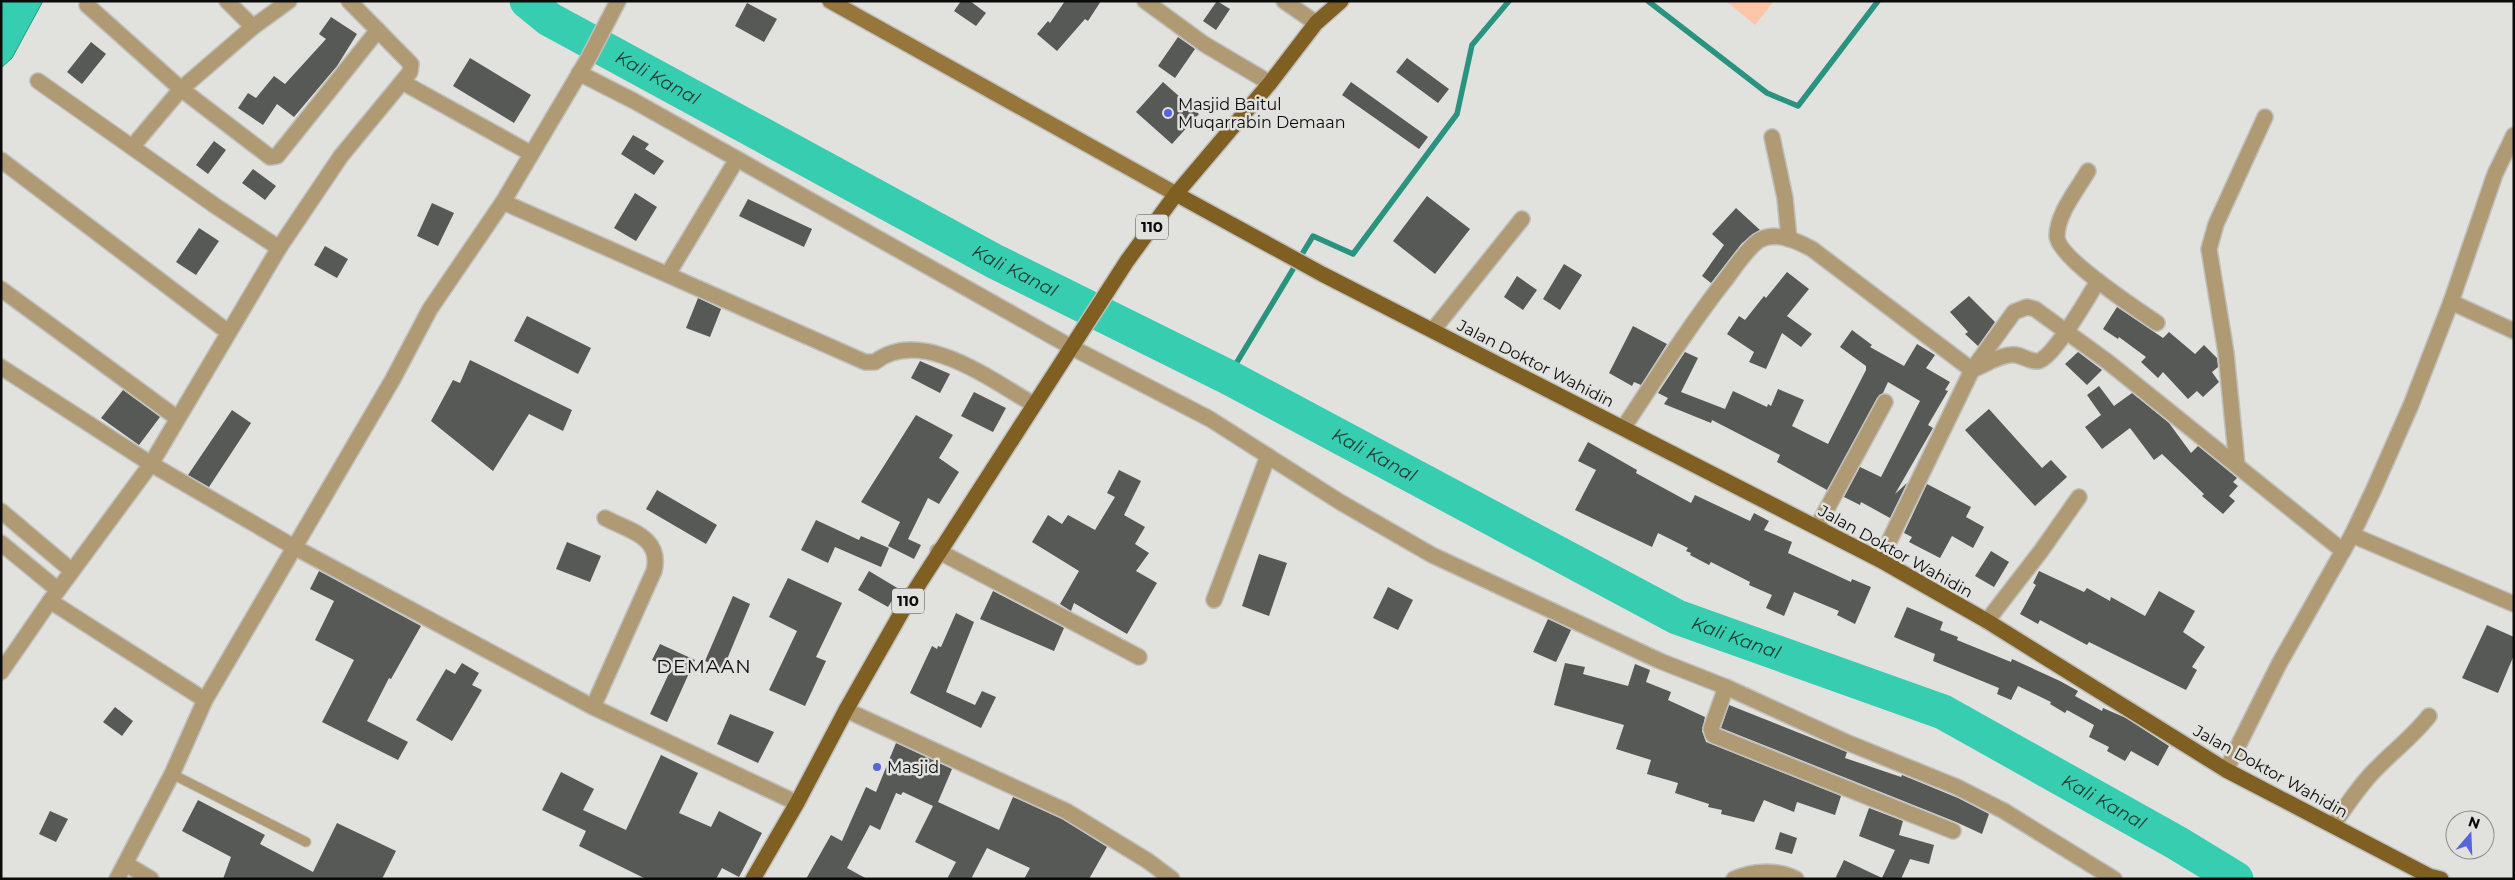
<svg xmlns="http://www.w3.org/2000/svg" width="2515" height="880" viewBox="0 0 2515 880" font-family="Montserrat,sans-serif">
<style>
.green{fill:#fec5a8}
.water{fill:#37cdb1;stroke:#2a937f}
.lines{fill:none;stroke-linecap:round;stroke-linejoin:round}
.stream{stroke:#2a937f;stroke-width:5.5}
.river{stroke:#37cdb1;stroke-width:35}
.building{fill:#575957}
.service-casing{stroke:#bfbfbc;stroke-width:11}
.minor-casing{stroke:#bfbfbc;stroke-width:18}
.secondary-casing{stroke:#bfbfbc;stroke-width:18}
.primary-casing{stroke:#bfbfbc;stroke-width:18}
.service{stroke:#b09a74;stroke-width:9}
.minor{stroke:#b09a74;stroke-width:15}
.secondary{stroke:#97763b;stroke-width:15}
.primary{stroke:#7f5f22;stroke-width:15}
.poi-dot{fill:#5765dc;stroke:#e1e1de;stroke-width:2}
.labels{text-anchor:middle;stroke-width:5;stroke-linejoin:round;paint-order:stroke}
.shield{fill:#e1e1de;stroke:#4b4b4a;stroke-width:1}
.shield-label{font-size:15px;font-weight:bold;fill:#0b0b0a}
.poi-label{font-size:16px;fill:#0b0b0a;stroke:#e1e1de;text-anchor:start}
.street-label{font-size:16px;fill:#0b0b0a;stroke:#e1e1de}
.water-label{font-size:18px;font-style:italic;fill:#223a34;stroke:#e1e1de}
.quarter-label{font-size:19px;letter-spacing:1px;fill:#0b0b0a;stroke:#e1e1de}
</style>
<rect width="100%" height="100%" fill="#e1e1de"/>
<polygon class="green" points="1726,1 1774,1 1755,25"/>
<polygon class="water" points="1,1 43,1 12,58 1,68"/>
<g class="lines">
<g class="stream">
<polyline points="1648,1 1767,93 1798,106 1878,1"/>
<polyline points="1228,377 1313,236 1353,254 1457,114 1472,45 1509,1"/>
</g>
<path class="river" id="s1" d="M 527,1 L 549,19 L 996,262 L 1228,377 L 1677,617 L 1943,712 L 2177,843 L 2236,879"/>
</g>
<g class="building">
<polygon points="961,1 970,1 986,13 976,26 954,11"/>
<polygon points="1065,1 1101,1 1088,21 1085,19 1057,51 1037,34 1048,21 1050,23"/>
<polygon points="1217,1 1230,9 1216,30 1203,21"/>
<polygon points="747,3 777,19 764,42 735,26"/>
<polygon points="331,17 357,34 337,66 294,117 277,104 263,125 238,108 248,93 256,98 274,76 285,84 326,39 319,34"/>
<polygon points="1178,37 1195,49 1175,78 1158,66"/>
<polygon points="91,42 106,54 82,84 67,72"/>
<polygon points="470,58 531,95 514,123 453,86"/>
<polygon points="1407,58 1449,89 1438,103 1396,72"/>
<polygon points="1163,82 1199,114 1172,144 1136,112"/>
<polygon points="1351,82 1428,137 1419,149 1342,95"/>
<polygon points="633,135 649,144 645,149 664,161 654,175 621,154"/>
<polygon points="214,141 226,150 208,174 196,165"/>
<polygon points="253,169 276,186 265,200 242,183"/>
<polygon points="635,193 657,207 636,241 614,228"/>
<polygon points="1427,196 1470,229 1435,274 1393,241"/>
<polygon points="748,199 812,229 804,247 739,216"/>
<polygon points="432,203 454,213 438,246 417,236"/>
<polygon points="1736,208 1760,230 1742,243 1711,283 1702,276 1724,245 1712,234"/>
<polygon points="199,228 219,241 196,275 176,262"/>
<polygon points="325,246 348,259 337,278 314,265"/>
<polygon points="1564,264 1582,275 1560,310 1543,299"/>
<polygon points="1787,272 1809,289 1787,316 1812,334 1801,347 1782,333 1766,369 1749,362 1754,352 1727,334 1739,316 1745,320 1764,296 1766,298"/>
<polygon points="1517,276 1537,290 1523,310 1504,297"/>
<polygon points="1969,296 1995,322 1978,346 1965,334 1968,332 1950,312"/>
<polygon points="698,298 721,309 710,337 686,328"/>
<polygon points="2117,307 2163,338 2169,332 2195,354 2204,345 2217,358 2218,367 2212,372 2219,382 2203,397 2197,391 2188,399 2163,372 2158,378 2141,362 2146,357 2119,337 2118,339 2103,329"/>
<polygon points="527,316 591,348 578,374 514,341"/>
<polygon points="1633,326 1667,344 1641,385 1634,382 1632,386 1609,373"/>
<polygon points="1852,330 1872,345 1870,347 1904,366 1917,344 1935,355 1926,368 1950,382 1945,390 1948,391 1928,425 1933,428 1895,494 1907,483 1890,518 1861,502 1860,505 1844,497 1860,467 1881,477 1920,401 1888,382 1883,393 1877,398 1827,490 1777,462 1780,455 1712,420 1711,423 1664,404 1668,398 1658,393 1685,352 1698,358 1681,392 1725,409 1733,391 1767,407 1768,404 1771,406 1778,389 1804,400 1792,426 1828,444 1866,370 1866,366 1840,347"/>
<polygon points="2078,352 2102,370 2087,385 2065,364"/>
<polygon points="470,360 572,410 563,431 529,414 493,471 431,421 453,380 460,383"/>
<polygon points="920,361 950,374 940,393 911,378"/>
<polygon points="2099,386 2114,406 2132,393 2169,423 2191,453 2198,446 2237,478 2233,482 2238,486 2229,496 2235,501 2223,514 2202,496 2204,494 2162,454 2154,460 2130,428 2102,449 2085,427 2101,415 2087,395"/>
<polygon points="123,390 160,417 139,445 101,418"/>
<polygon points="974,392 1006,408 993,432 961,416"/>
<polygon points="1989,409 2042,468 2051,460 2067,477 2035,506 1965,430"/>
<polygon points="232,410 251,423 209,487 188,475"/>
<polygon points="916,415 953,435 939,458 959,472 939,504 928,498 908,539 921,545 914,559 888,546 900,522 861,502"/>
<polygon points="1588,442 1637,470 1636,473 1691,503 1695,495 1750,521 1754,513 1769,521 1764,530 1792,542 1788,553 1851,582 1852,579 1871,587 1855,624 1837,615 1839,611 1794,592 1784,616 1766,608 1772,595 1749,585 1750,582 1711,562 1709,565 1690,555 1691,553 1686,551 1688,548 1658,533 1652,547 1575,510 1596,470 1578,461"/>
<polygon points="1119,470 1141,481 1124,515 1145,527 1135,544 1149,553 1136,571 1157,583 1127,634 1074,603 1071,611 1060,604 1079,571 1032,542 1048,515 1062,524 1068,515 1095,530 1115,497 1107,493"/>
<polygon points="1927,484 1971,507 1966,517 1984,527 1973,548 1952,536 1940,558 1909,542 1912,537 1904,533"/>
<polygon points="657,490 717,525 706,544 646,509"/>
<polygon points="816,520 859,540 861,536 889,548 881,567 835,547 828,563 801,550"/>
<polygon points="567,542 601,556 590,582 556,569"/>
<polygon points="1991,551 2009,562 1994,587 1975,576"/>
<polygon points="1259,554 1287,563 1269,616 1242,606"/>
<polygon points="319,571 421,626 391,679 389,678 367,721 408,742 398,760 322,722 354,660 315,640 334,601 310,589"/>
<polygon points="869,571 899,589 888,607 858,590"/>
<polygon points="2039,571 2084,592 2087,588 2110,601 2111,597 2145,616 2159,591 2195,611 2183,632 2205,647 2192,667 2197,670 2186,690 2089,642 2087,645 2040,620 2038,624 2020,614 2036,585 2033,583"/>
<polygon points="788,578 842,603 816,657 826,661 805,706 769,690 797,631 769,617"/>
<polygon points="1388,587 1413,600 1398,630 1373,618"/>
<polygon points="993,591 1064,628 1054,651 980,619"/>
<polygon points="733,596 750,604 723,669 705,661"/>
<polygon points="1907,607 1943,622 1940,630 1958,637 1957,640 2011,662 2012,659 2060,681 2078,691 2075,696 2102,711 2103,708 2126,718 2169,746 2158,766 2131,751 2125,761 2107,751 2109,747 2089,737 2094,725 2067,710 2065,713 2050,704 2051,702 2018,686 2011,700 1997,694 1999,688 1933,661 1935,654 1894,637"/>
<polygon points="956,613 974,622 946,692 975,705 982,691 996,697 981,728 910,693 932,646 937,649 938,646 941,647"/>
<polygon points="1548,619 1571,630 1556,662 1533,652"/>
<polygon points="2487,625 2514,637 2514,655 2498,693 2462,678"/>
<polygon points="660,644 695,660 667,722 650,714 671,669 652,660"/>
<polygon points="462,663 479,673 472,685 482,690 452,741 416,720 446,669 455,674"/>
<polygon points="1565,663 1585,667 1583,674 1628,686 1635,664 1650,670 1646,682 1671,692 1668,700 1705,717 1702,731 1706,742 1841,796 1835,815 1797,802 1794,812 1764,800 1754,822 1721,814 1722,810 1708,807 1709,804 1675,793 1678,783 1647,774 1651,760 1616,749 1624,725 1554,705"/>
<polygon points="1729,705 1847,752 1845,758 1901,777 1902,775 1958,798 1989,814 1982,834 1956,822 1721,728"/>
<polygon points="115,707 133,721 122,736 103,722"/>
<polygon points="730,714 774,732 758,763 717,744"/>
<polygon points="896,743 952,769 938,802 999,830 1013,797 1062,819 1107,847 1089,879 1024,879 1030,868 987,848 971,879 947,879 956,862 915,842 933,806 903,792 901,795 896,793 880,830 870,825 847,868 867,879 806,879 831,835 842,841 866,787 876,792"/>
<polygon points="661,755 698,773 679,813 711,827 719,811 762,833 739,877 722,868 716,879 646,879 579,846 586,831 542,810 561,772 594,789 583,810 626,830"/>
<polygon points="198,800 265,835 260,844 313,872 337,823 396,851 382,879 223,879 231,857 182,831"/>
<polygon points="1869,808 1903,821 1899,835 1934,845 1929,864 1910,859 1901,879 1835,879 1844,860 1882,878 1895,850 1859,836"/>
<polygon points="50,811 68,819 56,842 39,834"/>
<polygon points="1780,832 1797,838 1792,854 1775,849"/>
</g>
<g class="lines">
<g class="service-casing">
<polyline id="service" points="172,774 306,842"/>
</g>
<g class="minor-casing">
<g id="minor">
<polyline points="227,1 253,27 289,1"/>
<polyline points="349,1 411,64 410,72 402,82"/>
<polyline points="1145,1 1204,44 1270,83"/>
<polyline points="1284,1 1316,23"/>
<polyline points="87,5 181,89 270,157 277,156 378,30"/>
<polyline points="579,73 634,101 1071,347 1210,419 1340,502 1432,555 1660,661 1726,687 1846,742 1957,787 2004,811 2114,879"/>
<polyline points="38,81 217,207 279,248"/>
<polyline points="1772,137 1785,198 1789,239"/>
<polyline points="132,147 181,89 253,27"/>
<polyline points="1,160 228,332"/>
<path d="M 2088,171 C 2077,190 2057,214 2057,236 C 2057,257 2138,310 2157,323"/>
<path d="M 503,202 L 865,362 L 875,362 C 921,326 991,380 1033,404"/>
<polyline points="668,274 737,159"/>
<polyline points="1,289 177,418"/>
<polyline points="2451,302 2514,331"/>
<polyline points="1433,330 1522,219"/>
<polyline points="1,367 151,464 294,547 593,707 797,803"/>
<path d="M 1624,427 C 1657,377 1689,326 1726,279 C 1735,267 1746,250 1758,241 C 1775,230 1797,241 1812,249 L 1972,370 C 1985,365 2002,353 2016,355 C 2023,356 2030,362 2038,361 C 2052,360 2089,296 2098,281"/>
<polyline points="2237,465 2226,353 2209,249 2216,224 2265,117"/>
<polyline points="1,511 72,571"/>
<polyline points="1817,527 1885,402"/>
<polyline points="2352,535 2514,604"/>
<polyline points="1,543 58,590"/>
<polyline points="938,551 1139,657"/>
<polyline points="1880,560 1972,370 2014,312 2027,307 2035,309 2108,362 2343,551"/>
<polyline points="1214,600 1268,456"/>
<polyline points="50,601 205,700"/>
<polyline points="1987,621 2041,551 2079,497"/>
<polyline points="1,672 50,601 151,464 279,248 341,156 402,82 530,153"/>
<polyline points="1726,687 1711,729 1713,735 1953,831"/>
<path d="M 593,707 L 654,571 C 662,537 630,531 605,518"/>
<polyline points="846,710 1066,811 1148,861 1172,879"/>
<polyline points="2226,770 2279,664 2352,535 2373,491 2411,405 2451,302 2495,174 2514,135"/>
<path d="M 2333,825 C 2347,805 2361,783 2379,766 C 2396,749 2414,735 2429,716"/>
<polyline points="126,864 151,879"/>
<polyline points="117,879 172,774 205,700 393,379 430,309 503,202 589,57 618,1"/>
<path d="M 1734,879 C 1753,871 1777,869 1796,879"/>
</g>
</g>
<g class="secondary-casing">
<polyline id="secondary" points="830,1 1176,194"/>
</g>
<g class="primary-casing">
<g id="primary">
<polyline points="1176,194 1322,274 1880,560 1987,621 2226,770 2429,876 2441,879"/>
<polyline points="753,879 797,803 846,710 908,601 1127,261 1176,194 1270,83 1316,23 1341,1"/>
</g>
</g>
<use href="#service" class="service"/>
<use href="#minor" class="minor"/>
<use href="#secondary" class="secondary"/>
<use href="#primary" class="primary"/>
</g>
<g class="poi-dot">
<circle cx="1168" cy="113" r="5"/>
<circle cx="877" cy="767" r="5"/>
</g>
<g class="labels">
<g class="shield">
<rect x="1136" y="214.5" width="32" height="25" rx="4"/>
<rect x="892" y="588.5" width="32" height="25" rx="4"/>
</g>
<g class="shield-label">
<text x="1152" y="232">110</text>
<text x="908" y="606">110</text>
</g>
<g class="poi-label">
<text x="1178" y="110">Masjid Baitul<tspan x="1178" dy="18">Muqarrabin Demaan</tspan></text>
<text x="887" y="773">Masjid</text>
</g>
<g class="street-label">
<text transform="translate(1536 363) rotate(27)" y="6">Jalan Doktor Wahidin</text>
<text transform="translate(1896 551) rotate(29)" y="6">Jalan Doktor Wahidin</text>
<text transform="translate(2271 771) rotate(29)" y="6">Jalan Doktor Wahidin</text>
</g>
<g class="water-label">
<text dy="6" stroke="none"><textPath href="#s1" startOffset="152">Kali Kanal</textPath></text>
<text dy="6" stroke="none"><textPath href="#s1" startOffset="558">Kali Kanal</textPath></text>
<text dy="6" stroke="none"><textPath href="#s1" startOffset="962">Kali Kanal</textPath></text>
<text dy="6" stroke="none"><textPath href="#s1" startOffset="1368">Kali Kanal</textPath></text>
<text dy="6" stroke="none"><textPath href="#s1" startOffset="1772">Kali Kanal</textPath></text>
</g>
<g class="quarter-label">
<text x="704" y="673">DEMAAN</text>
</g>
</g>
<rect width="2515" height="880" fill="none" stroke="#0b0b0a" stroke-width="5"/>
<g transform="translate(2470 835) rotate(19)"><circle r="24" fill="#e1e1de" stroke="#8b8b89"/>
<path d="M0-4L9 19L0 12L-9 19Z" fill="#5765dc"/>
<text y="-8" font-size="14" font-weight="bold" text-anchor="middle" fill="#0b0b0a">N</text>
</g>
</svg>
